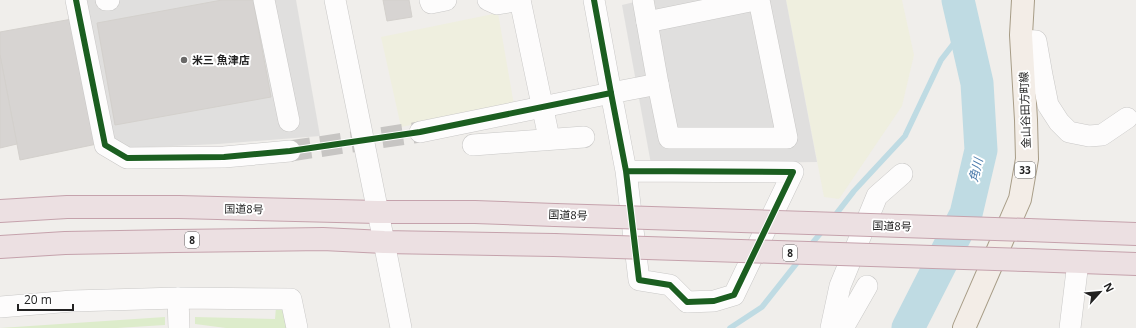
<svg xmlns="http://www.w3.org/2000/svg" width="1136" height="328" viewBox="0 0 1136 328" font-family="'Open Sans','Noto Sans JP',sans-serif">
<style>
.farmland{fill:#efefdf}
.grass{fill:#ddeccb}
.parking{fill:#e0dfde}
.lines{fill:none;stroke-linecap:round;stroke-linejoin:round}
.stream{stroke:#bfdbe3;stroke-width:5.5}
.river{stroke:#bfdbe3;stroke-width:33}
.building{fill:#d7d4d2;stroke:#d3d0cc}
.minor-tunnel{stroke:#c7c5c3;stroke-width:21;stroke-dasharray:21 10;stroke-linecap:butt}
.minor-casing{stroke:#c9c8c7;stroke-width:22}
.major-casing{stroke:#a79c86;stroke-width:24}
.highway-casing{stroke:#c5a2ac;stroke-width:24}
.minor{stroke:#fdfcfc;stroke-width:21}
.major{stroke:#f3ede7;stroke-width:22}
.highway{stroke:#ece0e2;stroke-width:22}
.highway-bridge-casing{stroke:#c5a2ac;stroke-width:24;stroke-linecap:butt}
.highway-bridge{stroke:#ece0e2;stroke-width:22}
.cycleway-casing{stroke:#fff;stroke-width:8}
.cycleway{stroke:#1b5e20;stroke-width:6}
.poi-dot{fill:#6a6968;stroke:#fff;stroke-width:1.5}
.labels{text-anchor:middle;stroke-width:4;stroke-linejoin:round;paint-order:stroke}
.shield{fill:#fff;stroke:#646464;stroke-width:1}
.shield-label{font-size:10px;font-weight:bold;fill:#222}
.poi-label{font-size:11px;font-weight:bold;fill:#222;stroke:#fff;text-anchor:start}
.street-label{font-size:11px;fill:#222;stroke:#fff}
.water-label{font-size:12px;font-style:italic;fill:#4a7aab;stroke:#fff}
</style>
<rect width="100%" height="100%" fill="#f0eeeb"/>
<g class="farmland">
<polygon points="786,0 902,0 914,55 902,106 839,199 824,197"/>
<polygon points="498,13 514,105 401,127 381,37"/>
</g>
<g class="grass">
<polygon points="276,307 285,307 288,328 226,328 195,324 195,317 275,319"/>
<polygon points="165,317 165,325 117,328 0,328"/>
</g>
<g class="parking">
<polygon points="86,0 296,0 320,136 218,144 126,148 115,142"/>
<polygon points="643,0 786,0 817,162 651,164 622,5"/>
</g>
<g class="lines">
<g class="stream">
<polyline points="833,218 854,191 905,136 941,60 965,29"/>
<polyline points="809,247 824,229"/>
<polyline points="730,328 762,307 800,259"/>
</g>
<polyline class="river" points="908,328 966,214 981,150 977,83 958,0"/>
</g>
<g class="building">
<polygon points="222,0 253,0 271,97 115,125 97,23"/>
<polygon points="383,0 409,0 412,17 387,21"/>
<polygon points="72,19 97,144 20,160 0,55 0,32"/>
<polygon points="0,55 17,144 0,148"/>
</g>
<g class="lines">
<polyline class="minor-tunnel" points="290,151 420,132"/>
<g class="minor-casing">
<g id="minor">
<polyline points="76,0 105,145 127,158 224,157 290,151"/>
<polyline points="106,0 109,0"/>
<polyline points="264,0 289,121"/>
<polyline points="335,0 384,242 401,328"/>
<polyline points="430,0 431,3 446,0"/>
<polyline points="488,0 497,4 520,0"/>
<polyline points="520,0 549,138"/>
<polyline points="643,0 658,84 669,138 787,138 759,0"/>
<polyline points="647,22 755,0"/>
<polyline points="1022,40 1036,41 1042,75 1048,105 1059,122 1069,132 1089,136 1102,135 1127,118"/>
<polyline points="420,132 611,93 594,0"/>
<polyline points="473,145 584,137"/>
<polyline points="626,171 639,280 670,285 687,302 714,301 734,295 793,172 626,171 611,93 658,84"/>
<polyline points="0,307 72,301 178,298"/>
<polyline points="179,328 178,298 291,299 297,328"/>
<polyline points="831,328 840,286 877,196 902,174"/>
<polyline points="843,328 867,286"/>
<polyline points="1070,328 1078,262"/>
</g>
</g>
<g class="major-casing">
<polyline id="major" points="964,328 1020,199 1027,159 1026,120 1021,35 1023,0"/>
</g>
<g class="highway-casing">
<g id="highway">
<polyline points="0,211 67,207 179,207 378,212 475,212 555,215"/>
<polyline points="1028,230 1136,234"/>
<polyline points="0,247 65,243 175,241 323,239 384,242 554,245"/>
<polyline points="1027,260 1136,264"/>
</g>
</g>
<use href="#minor" class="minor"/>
<use href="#major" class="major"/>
<use href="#highway" class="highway"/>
<g class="highway-bridge-casing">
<g id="highway-bridge">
<polyline points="555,215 1028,230"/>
<polyline points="554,245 1027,260"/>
</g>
</g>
<use href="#highway-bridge" class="highway-bridge"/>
<g class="cycleway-casing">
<g id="cycleway">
<polyline points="76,0 105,145 127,158 224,157 290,151 420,132 611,93 594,0"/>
<polyline points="611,93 626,171 793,172 734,295 714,301 687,302 670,285 639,280 626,171"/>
</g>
</g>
<use href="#cycleway" class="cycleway"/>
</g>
<circle class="poi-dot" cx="184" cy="60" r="4"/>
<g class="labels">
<g class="shield">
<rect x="1015" y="162" width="20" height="16" rx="3"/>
<rect x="185" y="232" width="14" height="16" rx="3"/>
<rect x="783" y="245" width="14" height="16" rx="3"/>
</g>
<g class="shield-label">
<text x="1025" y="174">33</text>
<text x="192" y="244">8</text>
<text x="790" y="257">8</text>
</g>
<g class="poi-label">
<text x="192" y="64">米三 魚津店</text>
</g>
<g class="street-label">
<text transform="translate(1025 110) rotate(-92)" y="4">金山谷田方町線</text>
<text transform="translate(244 209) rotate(1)" y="4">国道8号</text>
<text transform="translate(568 215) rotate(2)" y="4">国道8号</text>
<text transform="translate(892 226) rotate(2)" y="4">国道8号</text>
</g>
<g class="water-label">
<text transform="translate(976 170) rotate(-77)" y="4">角川</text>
</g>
</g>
<g transform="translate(1100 292) rotate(63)" stroke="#ffffff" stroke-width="3" paint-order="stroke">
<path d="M0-3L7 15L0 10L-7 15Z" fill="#222222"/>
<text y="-6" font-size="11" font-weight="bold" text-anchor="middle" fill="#222222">N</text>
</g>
<path d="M18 304v6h55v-6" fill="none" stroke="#222222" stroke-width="2"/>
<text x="24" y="304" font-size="12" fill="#222222" stroke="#ffffff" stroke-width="3" paint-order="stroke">20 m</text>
</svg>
